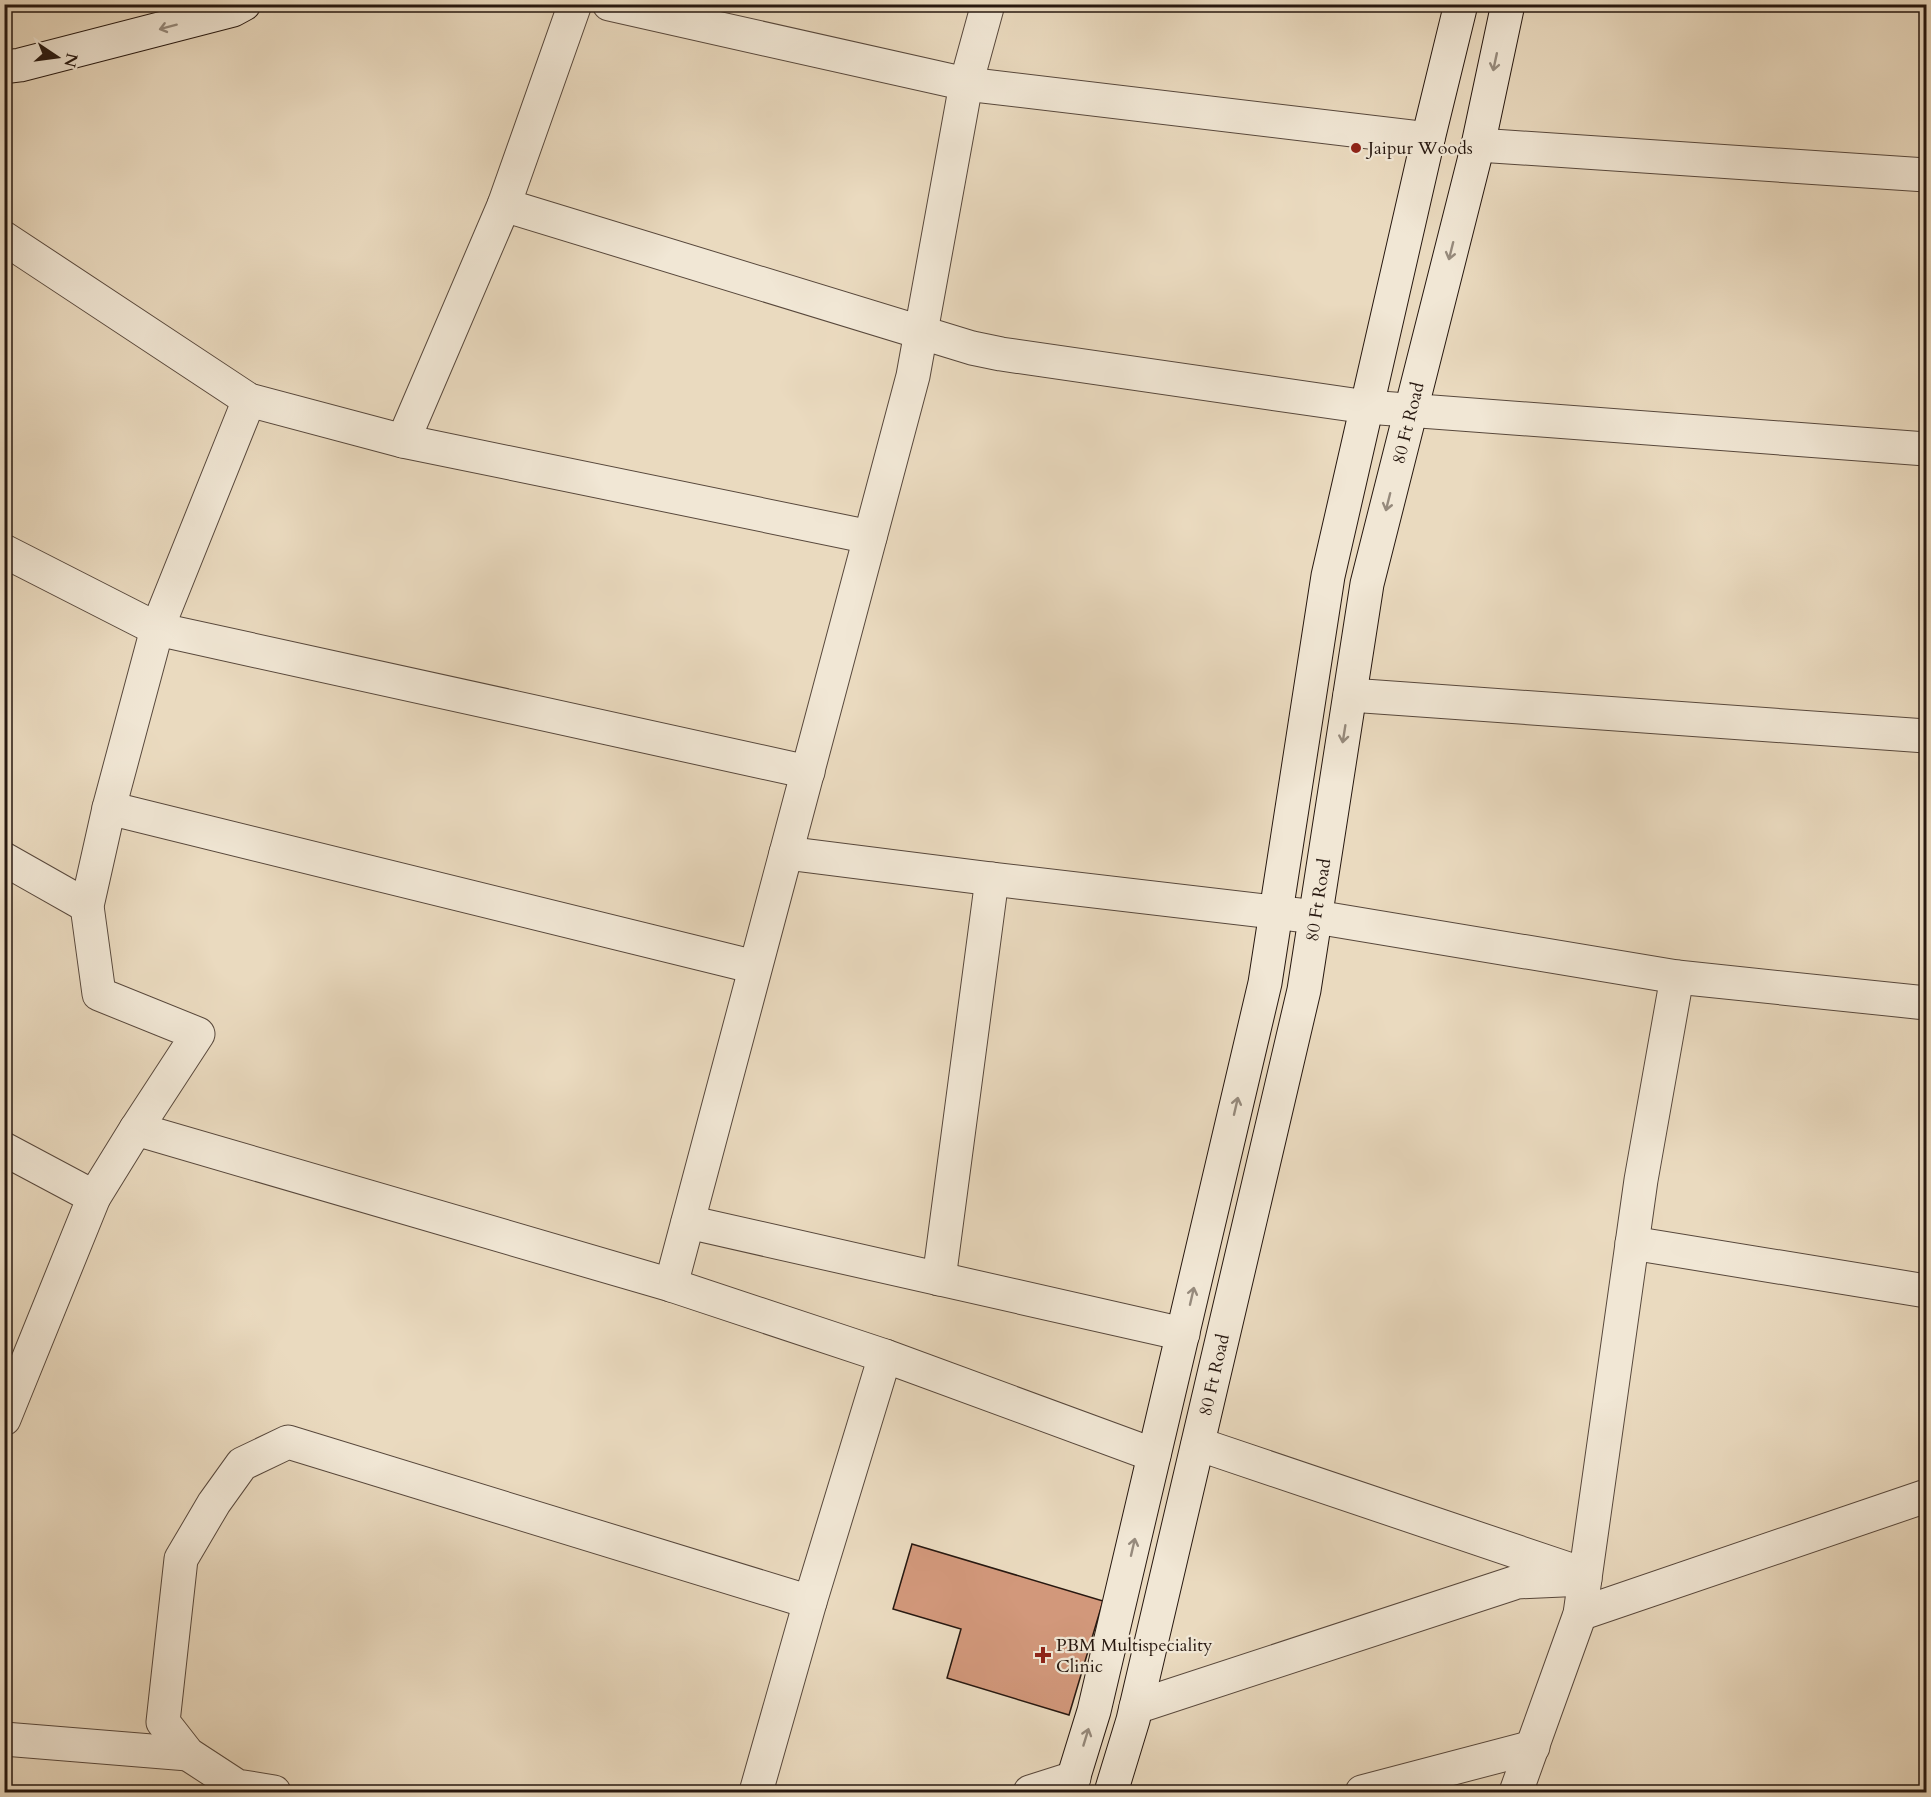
<svg xmlns="http://www.w3.org/2000/svg" width="1931" height="1797" viewBox="0 0 1931 1797" font-family="Cardo,serif">
<style>
.building{fill:#d2987b;stroke:#271810;stroke-width:1.5}
.lines{fill:none;stroke-linecap:round;stroke-linejoin:round}
.street-casing{stroke:#58483c;stroke-width:35}
.secondary-casing{stroke:#271810;stroke-width:35}
.street{stroke:#f1e7d5;stroke-width:33}
.secondary{stroke:#f1e7d5;stroke-width:33}
.oneway{stroke:#968a7c}
.poi-dot{fill:#8f2418;stroke:#f1e7d5;stroke-width:2}
.labels{text-anchor:middle;stroke-width:4.5;stroke-linejoin:round;paint-order:stroke}
.poi-label{font-size:18px;fill:#271810;stroke:#f1e7d5;text-anchor:start}
.street-label{font-size:18px;fill:#271810;stroke:#f1e7d5}
</style>
<rect width="100%" height="100%" fill="#eadabf"/>
<filter id="stains"><feTurbulence type="fractalNoise" baseFrequency=".00333" numOctaves="4"/><feColorMatrix values="0 0 0 0 .2 0 0 0 0 .09 0 0 0 0 .02 0 0 0 .5 -.17"/></filter>
<radialGradient id="worn" r=".72"><stop offset=".6" stop-color="#630" stop-opacity="0"/><stop offset="1" stop-color="#630" stop-opacity=".3"/></radialGradient>
<polygon class="building" points="912,1544 1103,1601 1069,1715 947,1678 961,1629 893,1609"/>
<g class="lines">
<g class="street-casing">
<g id="street">
<polyline points="609,4 966,84 1428,139"/>
<polyline points="1478,145 1926,175"/>
<polyline points="504,205 972,348 1001,354 1367,407 1926,449"/>
<polyline points="4,238 249,400 403,441 870,537"/>
<polyline points="403,441 504,205 575,4"/>
<polyline points="4,551 157,629 808,772"/>
<polyline points="1350,695 1926,736"/>
<polyline points="109,808 755,967"/>
<polyline points="786,853 992,879 1316,917 1677,977 1926,1003"/>
<polyline points="4,859 87,906"/>
<polyline points="136,1129 198,1034 99,994 87,906 109,808 157,629 249,400"/>
<polyline points="4,1149 94,1197"/>
<polyline points="688,1222 1183,1334"/>
<polyline points="1632,1243 1926,1291"/>
<polyline points="939,1279 992,879"/>
<polyline points="671,1285 913,376 966,84 988,4"/>
<polyline points="4,1419 94,1197 136,1129 671,1285 885,1356 1154,1455"/>
<polyline points="1198,1444 1577,1572"/>
<polyline points="1580,1614 1926,1496"/>
<polyline points="1136,1707 1517,1582 1585,1579"/>
<polyline points="4,1739 188,1754"/>
<polyline points="274,1792 237,1786 188,1754 163,1722 181,1559 214,1503 242,1464 288,1442 810,1602"/>
<polyline points="756,1792 810,1602 885,1356"/>
<polyline points="1030,1792 1074,1778"/>
<polyline points="1362,1792 1533,1747"/>
<polyline points="1516,1792 1580,1614 1641,1180 1677,977"/>
</g>
</g>
<g class="secondary-casing">
<g id="secondary">
<polyline points="4,67 20,65 233,10 244,4"/>
<polyline points="1069,1792 1094,1711 1265,983 1328,576 1428,139 1461,4"/>
<polyline points="1111,1792 1133,1720 1304,990 1367,584 1478,145 1508,4"/>
</g>
</g>
<use href="#street" class="street"/>
<use href="#secondary" class="secondary"/>
</g>
<defs><path id="oneway-shaft" d="M-6 0H5M1.5-3L5.5 0L1.5 3" fill="none" stroke-width="1.6" stroke-linecap="round" stroke-linejoin="round" transform="scale(1.5)"/></defs>
<g class="oneway">
<use href="#oneway-shaft" transform="translate(168 27) rotate(165)"/>
<use href="#oneway-shaft" transform="translate(1495 62) rotate(102)"/>
<use href="#oneway-shaft" transform="translate(1451 251) rotate(104)"/>
<use href="#oneway-shaft" transform="translate(1388 502) rotate(104)"/>
<use href="#oneway-shaft" transform="translate(1344 734) rotate(99)"/>
<use href="#oneway-shaft" transform="translate(1236 1106) rotate(-77)"/>
<use href="#oneway-shaft" transform="translate(1192 1296) rotate(-77)"/>
<use href="#oneway-shaft" transform="translate(1133 1547) rotate(-77)"/>
<use href="#oneway-shaft" transform="translate(1086 1737) rotate(-73)"/>
</g>
<g class="poi-dot">
<circle cx="1356" cy="148" r="6"/>
<path d="M1040 1646h6v6h6v6h-6v6h-6v-6h-6v-6h6z"/>
</g>
<g class="labels">
<g class="poi-label">
<text x="1368" y="154">Jaipur Woods</text>
<text x="1056" y="1651">PBM Multispeciality<tspan x="1056" dy="21">Clinic</tspan></text>
</g>
<g class="street-label">
<text transform="translate(1408 423) rotate(-76)" y="6">80 Ft Road</text>
<text transform="translate(1318 900) rotate(-81)" y="6">80 Ft Road</text>
<text transform="translate(1214 1375) rotate(-77)" y="6">80 Ft Road</text>
</g>
</g>
<rect width="1931" height="1797" fill="none" stroke="#eadabf" stroke-width="24"/>
<rect x="6" y="6" width="1919" height="1785" fill="none" stroke="#271810" stroke-width="3"/>
<rect x="12" y="12" width="1907" height="1773" fill="none" stroke="#271810" stroke-width="1.5"/>
<g transform="translate(57 57) rotate(103)" stroke="#f1e7d5" stroke-width="4.5" paint-order="stroke">
<path d="M0-4.5L10 22L0 15L-10 22Z" fill="#271810"/>
<text y="-9" font-size="16" font-weight="bold" text-anchor="middle" fill="#271810">N</text>
</g>
<rect width="100%" height="100%" filter="url(#stains)"/>
<rect width="100%" height="100%" fill="url(#worn)"/>
</svg>
